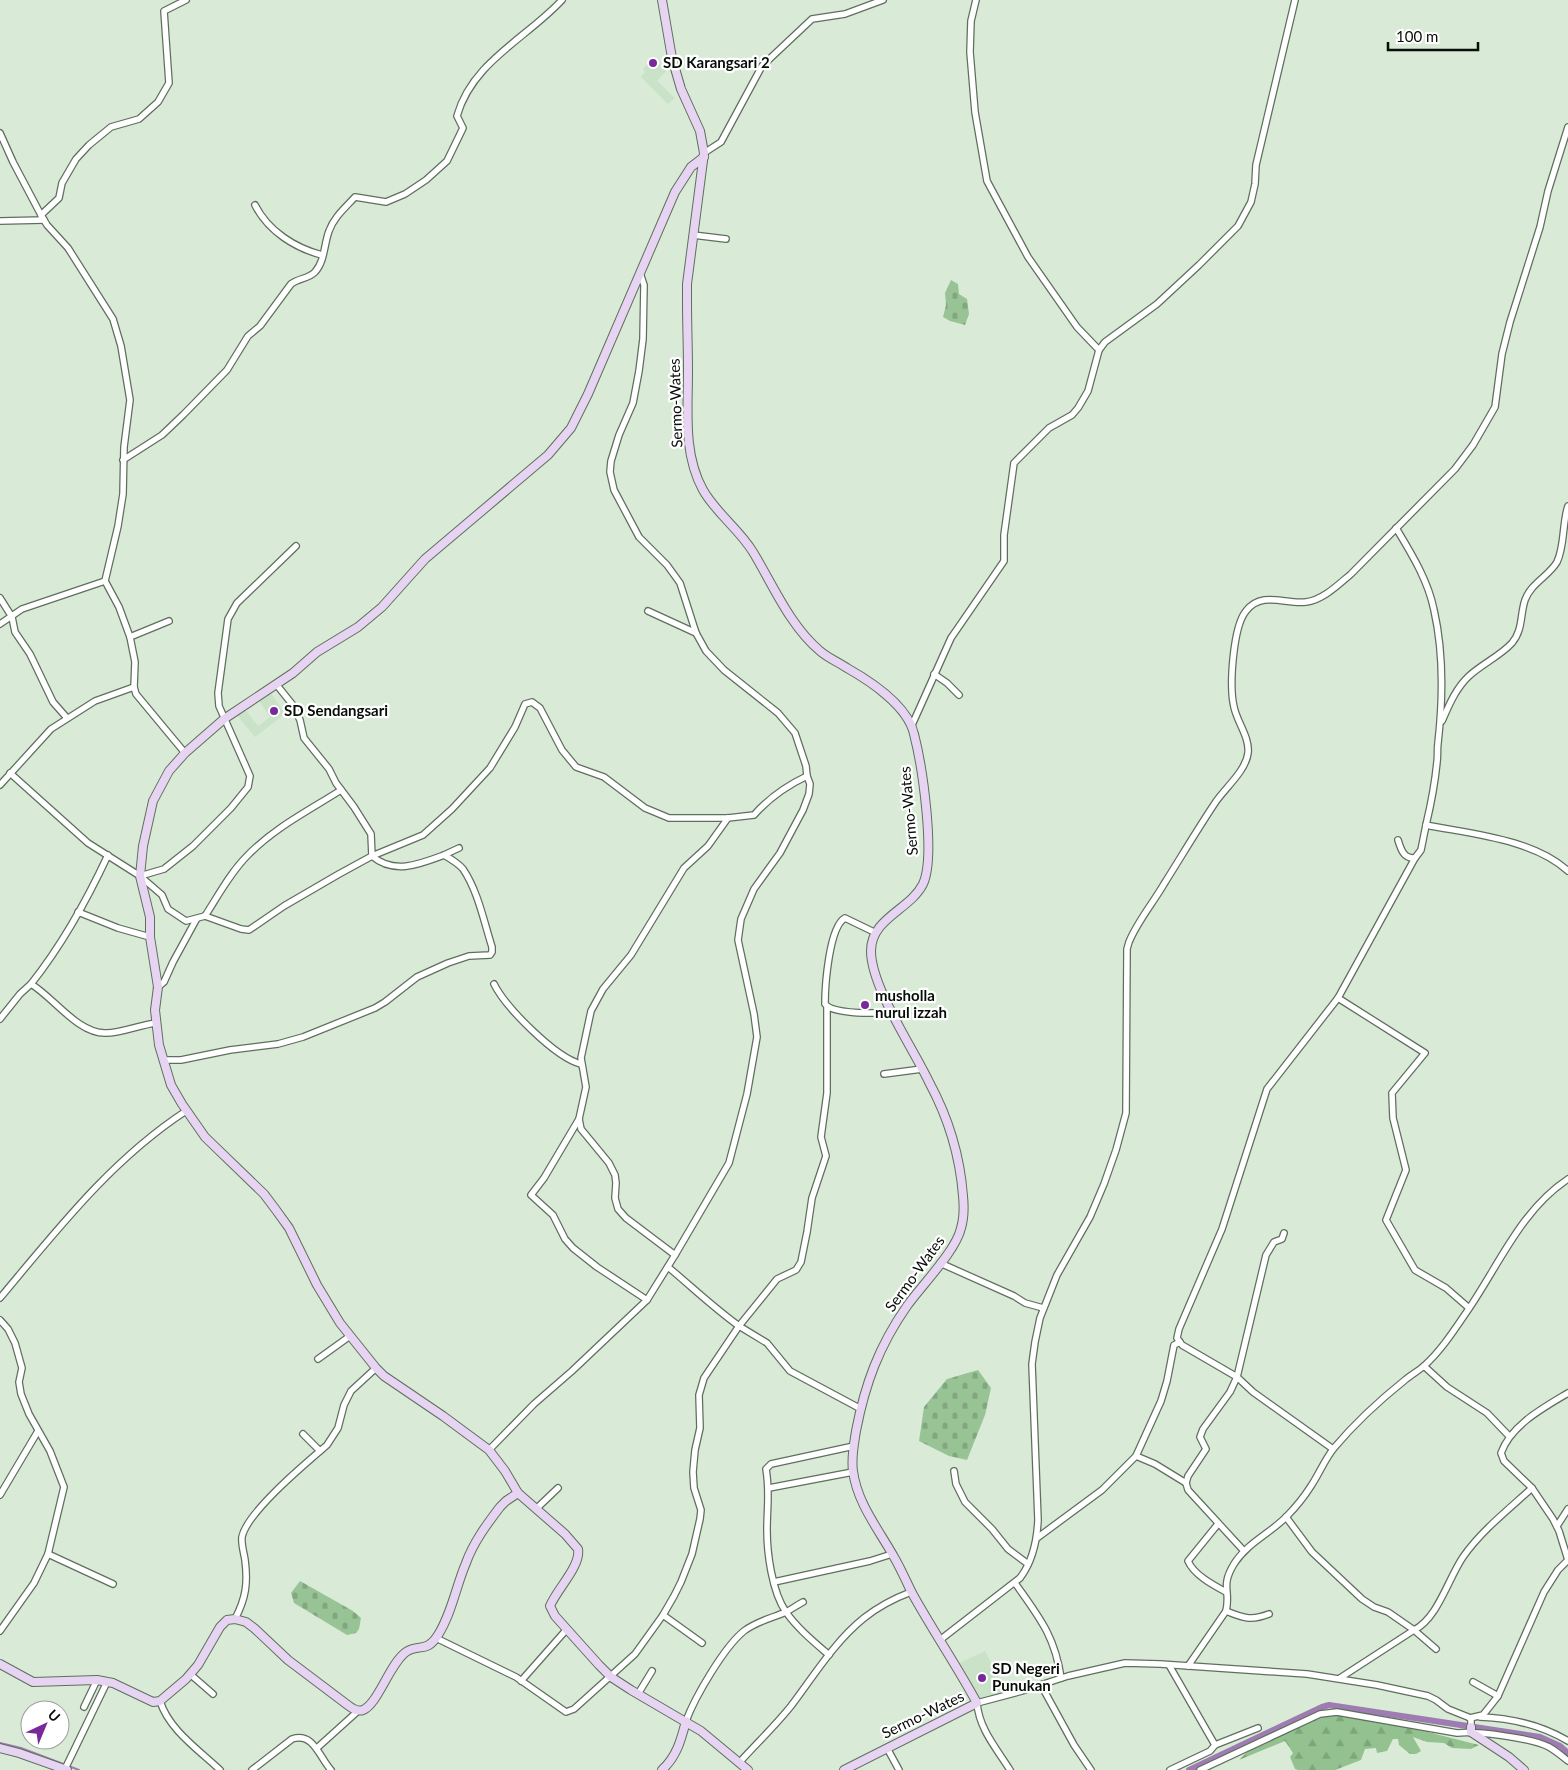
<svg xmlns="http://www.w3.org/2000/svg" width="1568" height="1770" viewBox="0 0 1568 1770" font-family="Lato,sans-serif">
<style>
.built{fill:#cae2c8}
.forest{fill:url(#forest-firs)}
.cemetery{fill:url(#cemetery-stones)}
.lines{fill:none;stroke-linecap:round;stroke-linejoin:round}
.stream{stroke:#9e7cb1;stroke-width:2}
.canal{stroke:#9e7cb1;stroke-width:6}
.street-casing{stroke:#5f6f5e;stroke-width:8}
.secondary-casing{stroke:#5f6f5e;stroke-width:10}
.street{stroke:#fff;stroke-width:5.5}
.secondary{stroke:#e7d4f2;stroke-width:8}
.poi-dot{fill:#78299a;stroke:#fff;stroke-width:2}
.labels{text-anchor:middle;stroke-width:4.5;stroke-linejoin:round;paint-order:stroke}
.poi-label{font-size:15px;font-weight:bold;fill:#070d07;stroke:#fff;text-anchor:start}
.street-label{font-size:15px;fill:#070d07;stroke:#fff}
</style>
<defs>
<pattern id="forest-firs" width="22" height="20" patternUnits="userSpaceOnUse" patternTransform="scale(1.25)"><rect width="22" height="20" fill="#93c290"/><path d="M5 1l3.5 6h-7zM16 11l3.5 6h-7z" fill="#7da67b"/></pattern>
<pattern id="cemetery-stones" width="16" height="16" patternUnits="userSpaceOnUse" patternTransform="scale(1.25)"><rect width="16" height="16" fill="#98c395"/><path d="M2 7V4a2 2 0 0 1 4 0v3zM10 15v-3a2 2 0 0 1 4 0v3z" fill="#82a67f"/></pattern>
</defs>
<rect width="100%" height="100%" fill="#d9ebd7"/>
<g class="built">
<polygon points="653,57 666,71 657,81 675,98 668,104 641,77 645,72 643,69"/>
<polygon points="269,690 285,714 255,737 236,714 244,708 258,726 270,717 258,699"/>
<polygon points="985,1651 1006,1693 980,1701 957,1664"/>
</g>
<polygon class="forest" points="1324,1713 1404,1726 1479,1745 1471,1749 1452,1748 1444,1743 1427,1742 1413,1737 1421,1751 1416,1754 1410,1754 1399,1745 1398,1739 1393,1739 1387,1751 1377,1753 1376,1748 1365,1749 1361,1760 1335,1770 1298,1770 1295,1769 1290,1757 1293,1753 1285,1741 1239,1760 1254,1745"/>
<g class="cemetery">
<polygon points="951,280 958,284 959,294 967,299 969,314 965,325 950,321 943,317 946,305 945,293"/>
<polygon points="978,1370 991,1388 985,1415 967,1460 949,1456 919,1441 924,1407 947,1379"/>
<polygon points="300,1581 353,1611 361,1618 359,1629 356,1633 347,1635 294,1603 291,1593"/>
</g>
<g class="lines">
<polyline class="stream" points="0,1743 21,1748 79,1770"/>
<polyline class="canal" points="1189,1770 1322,1707 1329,1705 1540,1737 1560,1746 1568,1753"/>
<g class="street-casing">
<g id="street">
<polyline points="976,0 971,21 970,52 975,112 987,181 1028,257 1077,327 1099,350"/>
<polyline points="0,133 13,162 41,215 47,225 68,248 113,319 121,346 130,400 124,447 123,494 118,526 105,581 119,607 130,637 135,662 134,687 136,694 185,753"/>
<polyline points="704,153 721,142 762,66 812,19 845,14 883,0"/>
<path d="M 255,205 C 268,231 295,248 322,255"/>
<polyline points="41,215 59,198 62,183 76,159 89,145 111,127 139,119 158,102 169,83 164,11 186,0"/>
<polyline points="0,221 44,220"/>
<polyline points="693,235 726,239"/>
<polyline points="640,273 644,285 643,339 639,371 633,403 619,435 611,461 610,472 614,490 639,537 667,565 680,583 696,633 706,651 724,670 778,713 795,733 806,766 807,776 810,784 809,794 803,810 780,853 754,889 741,919 738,940 754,1014 757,1037 747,1094 729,1163 675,1255"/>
<path d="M 123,460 L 162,435 L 183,415 L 227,370 L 248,336 L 260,326 L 291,284 C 299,278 308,279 315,272 C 325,261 324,244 329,231 C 334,217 345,208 355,197 L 386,202 L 405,194 L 426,180 L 447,161 L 463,128 L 457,116 C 472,62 527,38 562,0"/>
<path d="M 1396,528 C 1411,553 1428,580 1434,610 C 1444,654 1443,699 1438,743 C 1437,749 1438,755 1437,762 C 1435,783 1431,804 1426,825 C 1471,834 1533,839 1568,871"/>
<polyline points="0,598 12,617 15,632 30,654 53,702 67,718"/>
<polyline points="648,611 696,633"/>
<polyline points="0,624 22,609 105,581"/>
<polyline points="130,637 169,621"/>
<polyline points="934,674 947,683 959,695"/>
<path d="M 1442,721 C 1449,705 1456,688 1469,676 C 1482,664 1500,656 1512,643 C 1523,630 1520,615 1525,600 C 1531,583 1549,576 1557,562 C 1565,545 1562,524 1568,506"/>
<polyline points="912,725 951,638 1004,561 1004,535 1014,463 1049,428 1072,415 1078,408 1088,391 1099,350 1105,342 1157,304 1199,265 1238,226 1251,202 1255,184 1256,165 1295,0"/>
<path d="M 10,773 L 88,843 L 140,876 L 162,895 L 168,909 L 186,921 L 205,916 L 241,929 L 249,930 L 284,906 L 339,874 L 372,856 L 423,835 L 452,809 L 490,768 L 515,727 L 525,704 L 532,702 L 540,708 L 562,750 L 576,767 L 604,777 L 645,808 L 669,818 L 728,818 L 754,815 C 769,798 786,786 807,776"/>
<polyline points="0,785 51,729 95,701 134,687"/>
<path d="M 1398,840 C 1401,850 1404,859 1415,858 L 1421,850 L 1426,825"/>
<polyline points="444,855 459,848"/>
<polyline points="140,876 164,869 193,846 231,808 248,787 250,776 219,706 218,693 228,619 237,603 296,546"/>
<polyline points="78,912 118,928 150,937"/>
<path d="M 205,916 C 218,896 230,873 247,856 C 274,828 308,811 341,790"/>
<path d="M 876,933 L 845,918 C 829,927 825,986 825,1004 C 833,1015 878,1013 893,1013"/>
<path d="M 31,984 C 62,945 87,900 108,855"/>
<path d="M 494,984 C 506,1008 556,1058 581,1064"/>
<polyline points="157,988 164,982 173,962 196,920"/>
<polyline points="1338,998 1425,1053 1392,1093 1393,1118 1406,1170 1386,1220 1415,1270 1446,1288 1469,1308"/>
<path d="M 0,1019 L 20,994 L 31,984 C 53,997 78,1034 106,1033 C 122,1033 139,1025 156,1023"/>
<path d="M 163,1060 L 181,1060 L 230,1050 L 278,1044 L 303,1037 L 375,1008 L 385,1002 L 417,977 L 448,963 L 469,956 L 490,955 L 492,952 L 492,947 C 484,922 478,891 463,869 C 458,863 451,859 444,855 C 420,864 394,875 372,856 L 371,834 L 354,807 L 336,783 L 329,769 L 304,738 L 300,720 L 292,704 L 276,684"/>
<polyline points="884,1074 922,1069"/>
<polyline points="579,1119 544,1178 531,1195 553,1215 565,1239 573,1248 597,1267 647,1300"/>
<polyline points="940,1263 1014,1296 1025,1303 1043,1308"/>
<path d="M 668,1267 C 692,1287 714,1308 739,1326 L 777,1279 L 796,1270 L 801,1262 L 807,1232 L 812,1198 L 826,1156 L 821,1137 L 827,1093 L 827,1007"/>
<path d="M 0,1298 C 57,1230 111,1160 186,1111"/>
<polyline points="0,1320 8,1329 15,1343 22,1368 19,1382 21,1394 29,1414 50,1451 64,1487 48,1554 34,1583 0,1631"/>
<polyline points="318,1359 350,1336"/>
<polyline points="1424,1366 1447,1387 1487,1413 1509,1436"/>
<path d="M 1568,1393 C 1543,1408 1511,1425 1501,1453 L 1504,1461 L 1532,1488 L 1553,1519 L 1559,1531 L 1568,1560"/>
<polyline points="303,1434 320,1451"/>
<polyline points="1333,1449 1253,1392 1237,1377 1182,1345 1177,1338 1179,1329 1222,1229 1267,1089 1338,998 1415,858"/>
<polyline points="489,1450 534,1404 572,1371 647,1300 675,1255 626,1218 618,1209 615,1198 616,1183 615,1175 609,1163 581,1129 579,1119 586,1087 581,1058 591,1011 603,989 631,955 684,868 708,846 728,818"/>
<polyline points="1136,1456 1155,1464 1186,1483"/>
<polyline points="954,1471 956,1484 965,1502 992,1529 1008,1549 1028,1564"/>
<polyline points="769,1488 853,1472"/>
<polyline points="0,1495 38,1431"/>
<polyline points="536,1509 558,1488"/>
<polyline points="1286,1517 1312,1552 1362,1599 1374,1607 1388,1612 1414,1630 1340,1678"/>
<path d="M 1218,1524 L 1188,1561 C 1194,1575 1213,1585 1226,1592"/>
<polyline points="1557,1526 1568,1509"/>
<polyline points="1037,1538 1102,1490 1136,1456 1161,1401 1167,1381 1174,1345 1180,1342"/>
<polyline points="1244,1551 1188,1490 1186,1483 1188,1476 1206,1449 1200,1437 1203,1429 1230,1392 1237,1377 1266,1255 1274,1242 1282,1239 1284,1233"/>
<polyline points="48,1554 113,1584"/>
<polyline points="774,1582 870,1561 892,1554"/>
<path d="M 1015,1583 C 1039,1617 1055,1636 1061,1678"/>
<path d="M 1226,1611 C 1243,1618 1251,1621 1269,1614"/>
<polyline points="663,1615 702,1643"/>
<path d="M 235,1619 C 246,1598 248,1583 245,1560 C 244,1553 241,1544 242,1537 C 247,1512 306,1463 327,1445 L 338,1428 L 344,1405 L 351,1391 L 376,1368"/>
<polyline points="436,1638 516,1677 566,1712 574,1709 635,1654 663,1615 674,1596 681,1582 692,1554 700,1519 701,1510 694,1488 693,1472 695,1450 700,1428 699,1395 704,1378 739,1326 767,1343 790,1371 861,1409"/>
<path d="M 940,1640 L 1020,1578 C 1033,1561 1037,1541 1038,1520 L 1032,1364 L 1035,1342 L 1040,1318 L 1057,1275 L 1090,1217 L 1104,1184 L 1116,1150 L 1126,1113 L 1127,949 L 1129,942 C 1137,922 1153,903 1164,884 C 1181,857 1197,830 1215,803 C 1224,789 1246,771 1248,753 C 1250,738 1237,722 1234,707 C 1229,686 1233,627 1246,611 C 1262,590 1286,605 1306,602 C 1323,600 1339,584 1351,574 L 1455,469 L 1473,445 L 1495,407 L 1502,354 L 1510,322 L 1540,227 L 1548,191 L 1568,127"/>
<path d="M 1436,1649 L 1414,1630 C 1438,1618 1448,1579 1463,1557 C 1481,1531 1509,1509 1532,1488"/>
<path d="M 829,1655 C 814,1642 797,1628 786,1612 C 772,1592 767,1553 767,1530 C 767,1508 770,1492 766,1469 L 771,1464 L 854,1446"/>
<polyline points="1169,1665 1215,1745 1210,1751 1170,1770"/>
<path d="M 1188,1666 L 1226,1611 C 1231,1590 1220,1587 1234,1564 C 1247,1543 1271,1533 1287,1516 C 1296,1507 1304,1497 1311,1486 C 1319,1474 1325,1459 1334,1448 C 1355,1423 1380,1400 1405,1380 C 1411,1375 1418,1371 1424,1366 C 1441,1351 1455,1329 1468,1310 C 1499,1265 1521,1210 1568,1179"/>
<polyline points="190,1674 213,1694"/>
<polyline points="521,1681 567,1629"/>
<polyline points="1473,1682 1498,1696"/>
<polyline points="1041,1685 1074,1745 1091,1770"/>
<polyline points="638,1694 652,1671"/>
<path d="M 160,1701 C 169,1730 199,1750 220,1770"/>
<polyline points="84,1707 97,1680"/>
<path d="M 1480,1717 C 1511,1718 1541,1725 1568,1741"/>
<polyline points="1470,1718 1483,1715 1498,1696 1544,1592 1558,1570 1567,1561"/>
<path d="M 686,1721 C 695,1697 724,1647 744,1631 C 757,1621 772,1618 786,1612 C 792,1609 797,1605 803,1602"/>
<polyline points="1215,1745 1258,1728"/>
<polyline points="317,1748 358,1711"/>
<polyline points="887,1748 899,1770"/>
<path d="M 739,1763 C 756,1744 775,1726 791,1706 C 813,1677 835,1641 864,1618 C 878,1607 895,1598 911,1592"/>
<polyline points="65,1769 107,1682"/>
<path d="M 252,1770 L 292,1739 C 314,1732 319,1757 331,1770"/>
<path d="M 1010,1770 C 997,1749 979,1729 977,1703 L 1022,1691 L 1068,1676 L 1103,1668 L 1125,1663 L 1160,1664 L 1307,1674 L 1377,1685 L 1428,1696 L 1436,1700 L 1448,1709 L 1468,1717 L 1471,1719 L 1471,1727"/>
<path d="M 1200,1770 L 1320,1714 L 1337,1712 L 1457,1733 C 1477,1731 1532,1738 1549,1747 C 1556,1751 1562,1756 1568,1761"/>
</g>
</g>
<g class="secondary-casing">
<g id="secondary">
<path d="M 662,0 L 672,58 L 681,89 L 700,131 L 704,153 L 687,284 L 687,300 C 687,324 688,348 688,372 C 688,411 683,454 703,490 C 716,513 739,529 753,552 C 773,585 790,626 820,651 C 828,658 838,662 847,668 C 870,681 908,706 914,734 C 922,765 936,856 923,884 C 910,910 871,918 871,951 C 871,987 913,1048 929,1082 C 948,1117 960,1156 963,1196 C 964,1206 964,1218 961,1228 C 956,1251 921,1286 907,1306 C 879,1346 865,1384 856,1431 C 854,1444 851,1458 853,1471 C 857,1503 879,1530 894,1557 C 901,1569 906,1581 912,1593 C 933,1631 957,1666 977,1703 L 844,1770"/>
<path d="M 704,157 L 691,167 L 675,192 L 588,394 L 571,428 L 548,455 L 425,559 L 382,607 L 358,627 L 317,652 L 293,673 L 224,719 L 185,753 L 169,771 L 153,801 L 143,846 L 140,876 L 150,917 L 150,937 L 158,987 L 155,1010 L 159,1045 L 171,1085 L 182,1104 L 205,1137 L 264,1194 L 276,1210 L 289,1228 L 317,1285 L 340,1323 L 376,1368 L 384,1376 L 443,1416 L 489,1450 L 505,1471 L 518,1493 L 565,1534 L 578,1549 C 581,1566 557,1589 550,1606 L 555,1616 L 599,1665 L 611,1677 L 631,1690 L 701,1731 L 748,1770"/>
<path d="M 0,1664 L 33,1682 L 97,1680 L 113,1683 L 153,1702 L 160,1701 L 186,1679 L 198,1665 L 220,1627 L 227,1620 L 235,1619 L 246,1622 L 254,1628 L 288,1660 L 349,1706 C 353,1709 358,1712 363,1710 C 378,1704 390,1663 406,1652 C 419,1643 426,1654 438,1635 C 452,1613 456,1586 466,1563 C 473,1543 487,1524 500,1507 L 506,1501 L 518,1493"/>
<polyline points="1471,1727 1471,1732 1509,1757 1524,1770"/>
<polyline points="0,1748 19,1753 67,1770"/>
<path d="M 662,1770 C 677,1756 681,1740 686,1721"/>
</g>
</g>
<use href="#street" class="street"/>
<use href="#secondary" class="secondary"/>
</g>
<g class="poi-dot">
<circle cx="653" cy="63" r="5"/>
<circle cx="274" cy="711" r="5"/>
<circle cx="865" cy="1005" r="5"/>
<circle cx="982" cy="1678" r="5"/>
</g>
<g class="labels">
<g class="poi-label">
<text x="663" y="68">SD Karangsari 2</text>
<text x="284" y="716">SD Sendangsari</text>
<text x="875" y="1001">musholla<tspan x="875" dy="17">nurul izzah</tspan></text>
<text x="992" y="1674">SD Negeri<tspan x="992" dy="17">Punukan</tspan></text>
</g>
<g class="street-label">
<text transform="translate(676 403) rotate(-92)" y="5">Sermo-Wates</text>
<text transform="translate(909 811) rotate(-95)" y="5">Sermo-Wates</text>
<text transform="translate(915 1274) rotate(-54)" y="5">Sermo-Wates</text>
<text transform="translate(923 1715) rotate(-26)" y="5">Sermo-Wates</text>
</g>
</g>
<g transform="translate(45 1725) rotate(44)"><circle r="24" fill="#ffffff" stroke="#9c9e9c"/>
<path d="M0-4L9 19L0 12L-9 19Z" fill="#78299a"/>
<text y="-8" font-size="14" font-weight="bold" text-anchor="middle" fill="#070d07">U</text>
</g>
<path d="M1388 42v8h90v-8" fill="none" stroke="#070d07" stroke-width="2.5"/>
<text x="1396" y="42" font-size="15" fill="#070d07" stroke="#ffffff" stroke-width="4" paint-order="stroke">100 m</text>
</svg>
